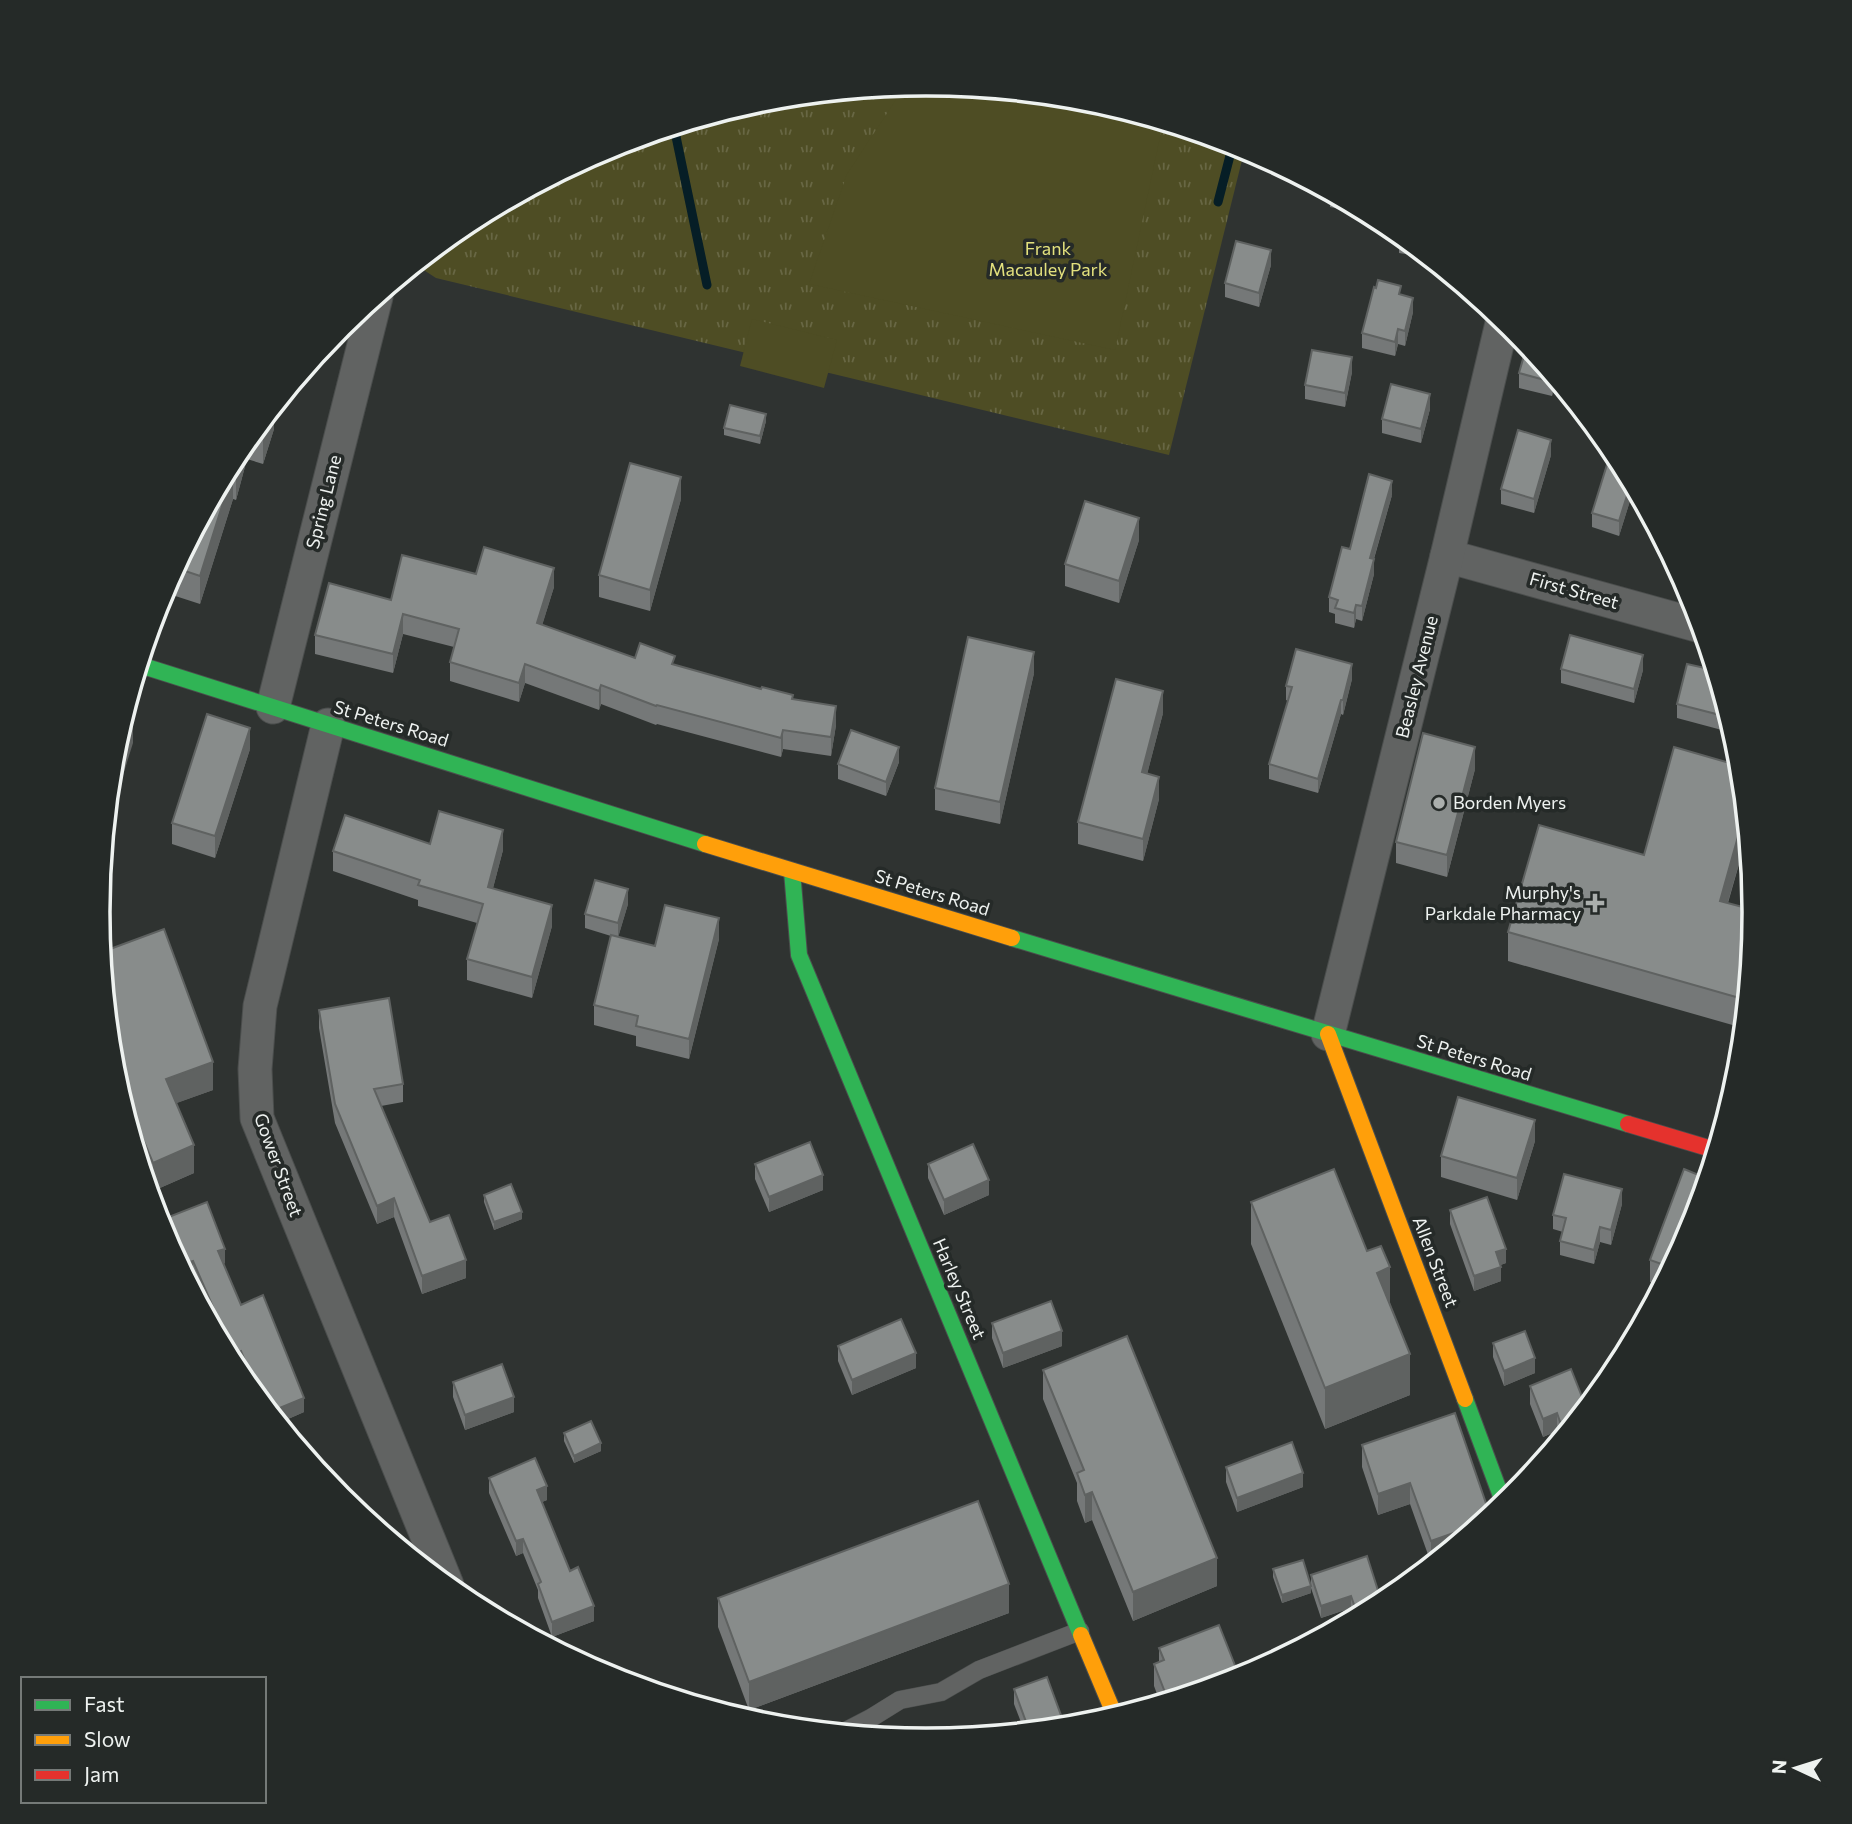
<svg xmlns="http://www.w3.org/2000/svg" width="1852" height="1824" viewBox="0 0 1852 1824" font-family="Commissioner,sans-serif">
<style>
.park{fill:url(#park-tufts)}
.pitch{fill:#4e4d24}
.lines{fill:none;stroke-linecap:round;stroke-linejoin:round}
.stream{stroke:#061e26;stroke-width:9}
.lane-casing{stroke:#4b4e4d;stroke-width:19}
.street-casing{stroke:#4b4e4d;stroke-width:35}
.fast-casing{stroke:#4b4e4d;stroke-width:18}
.slow-casing{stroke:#4b4e4d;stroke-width:18}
.jam-casing{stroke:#4b4e4d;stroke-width:18}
.lane{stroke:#616362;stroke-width:18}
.street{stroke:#616362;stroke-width:33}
.fast{stroke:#30b455;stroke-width:16}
.slow{stroke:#ff9f0a;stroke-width:16}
.jam{stroke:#e5322d;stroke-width:16}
.wall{fill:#757878}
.shaded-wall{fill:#5f6261}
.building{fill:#888c8b;stroke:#5f6261;stroke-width:2}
.poi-dot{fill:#abafad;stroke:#252a28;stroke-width:2.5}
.labels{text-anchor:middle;stroke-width:7;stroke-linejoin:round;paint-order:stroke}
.park-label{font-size:18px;fill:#e3e17d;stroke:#252a28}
.street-label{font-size:18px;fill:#eef2f0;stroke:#252a28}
.poi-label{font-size:18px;fill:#eef2f0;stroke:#252a28;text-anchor:start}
.rim{fill:none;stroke:#eef2f0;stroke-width:3.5}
</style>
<defs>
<pattern id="park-tufts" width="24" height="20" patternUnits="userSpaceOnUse" patternTransform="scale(1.75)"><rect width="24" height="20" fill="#4e4d24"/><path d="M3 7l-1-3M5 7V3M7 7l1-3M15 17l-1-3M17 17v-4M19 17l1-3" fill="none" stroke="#686744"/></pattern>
</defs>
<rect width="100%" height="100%" fill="#2f3331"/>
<polygon class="park" points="926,84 1088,100 1245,148 1169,455 436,278 416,265 466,223 609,147 765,100"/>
<g class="pitch">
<polygon points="926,84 1088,100 1163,123 1115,350 809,284 847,174 905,86"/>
<polygon points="752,319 837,340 824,388 740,366"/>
</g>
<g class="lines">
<g class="stream">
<polyline points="674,127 707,285"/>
<polyline points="1218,202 1233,144"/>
</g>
<g class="lane-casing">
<polyline id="lane" points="844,1732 871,1718 900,1700 941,1692 979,1670 1080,1631"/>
</g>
<g class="street-casing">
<g id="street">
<polyline points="1447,556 1700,626"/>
<polyline points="273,707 376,297"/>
<polyline points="328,725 260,1006 255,1069 257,1118 447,1585"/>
<polyline points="1328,1034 1447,556 1503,319"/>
</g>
</g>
<g class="fast-casing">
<g id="fast">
<polyline points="140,665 705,844"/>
<polyline points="792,871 799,955 1081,1635"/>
<polyline points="1012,938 1628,1124"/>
<polyline points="1465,1399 1504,1504"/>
</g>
</g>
<g class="slow-casing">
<g id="slow">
<polyline points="705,844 1012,938"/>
<polyline points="1328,1034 1465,1399"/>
<polyline points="1081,1635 1115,1716"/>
</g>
</g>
<g class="jam-casing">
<polyline id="jam" points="1628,1124 1715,1150"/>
</g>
<use href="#lane" class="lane"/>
<use href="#street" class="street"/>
<use href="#fast" class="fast"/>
<use href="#slow" class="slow"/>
<use href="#jam" class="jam"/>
</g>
<g class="wall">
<polygon points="1330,193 1370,215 1330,207"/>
<polygon points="1399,234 1429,258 1399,253"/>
<polygon points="1271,265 1259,307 1225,297 1225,283"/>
<polygon points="1401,295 1413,312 1405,346 1398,344 1395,356 1362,348 1362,333"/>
<polygon points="1527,345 1556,381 1552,396 1519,388 1519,373"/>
<polygon points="1352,372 1345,407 1305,399 1305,385"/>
<polygon points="274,408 274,429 263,464 247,459 236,500 233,499 200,604 163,592 238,452"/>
<polygon points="1430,409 1421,443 1382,433 1382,419"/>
<polygon points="766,421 760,444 724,435 724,428"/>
<polygon points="1551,455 1534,513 1501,504 1501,489"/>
<polygon points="1634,488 1619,536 1592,527 1592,513"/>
<polygon points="1392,495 1374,559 1374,574 1362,621 1356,619 1354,628 1335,623 1335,614 1329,612 1329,597 1350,549"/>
<polygon points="681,499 650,611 599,597 599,575"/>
<polygon points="1139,540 1119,603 1065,586 1065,564"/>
<polygon points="476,574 554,587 542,625 635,658 675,665 793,699 836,725 831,756 783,749 781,757 657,724 656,725 601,704 599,710 525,683 519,702 450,681 450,662 454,647 403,634 393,673 315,654 315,635 391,600"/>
<polygon points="1561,669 1643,670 1634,703 1561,683"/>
<polygon points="1714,670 1733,733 1677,718 1677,704"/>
<polygon points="1034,673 1000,824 935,810 935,788"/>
<polygon points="1352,679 1343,715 1341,714 1318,793 1269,779 1269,764 1288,701 1286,700 1286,686"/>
<polygon points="1163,713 1147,774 1159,799 1143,861 1078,844 1078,822"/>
<polygon points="250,749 215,858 172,844 172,823"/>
<polygon points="899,762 886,796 838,779 838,764"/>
<polygon points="1740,766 1747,836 1728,903 1754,912 1743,1028 1508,961 1508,932 1644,855"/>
<polygon points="1475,769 1447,877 1396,863 1396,842"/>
<polygon points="430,844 503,850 493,888 552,926 532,998 467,980 467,959 477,923 418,906 418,900 333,871 333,851"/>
<polygon points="628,904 618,937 655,946 719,939 689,1059 636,1046 636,1036 594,1025 594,1005 611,936 585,928 585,914"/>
<polygon points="319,1010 403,1084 403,1102 381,1106 430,1222 466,1278 422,1294 394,1217 377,1224 335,1123 319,1028"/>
<polygon points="114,1073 213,1090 176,1103 194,1173 153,1191 140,1160"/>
<polygon points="1535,1141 1517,1200 1441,1177 1441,1156"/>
<polygon points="755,1164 823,1190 769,1212 755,1179"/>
<polygon points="928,1164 989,1195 944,1215 928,1178"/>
<polygon points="484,1195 522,1219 494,1230 484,1202"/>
<polygon points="1251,1202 1367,1251 1390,1303 1410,1395 1325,1429 1251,1244"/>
<polygon points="1622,1204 1611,1245 1600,1242 1594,1264 1560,1255 1560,1241 1563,1232 1553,1229 1553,1215"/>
<polygon points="1450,1210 1506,1263 1500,1265 1501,1281 1474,1291 1450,1224"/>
<polygon points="166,1218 225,1263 223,1264 241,1305 304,1412 279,1423 250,1387 241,1366 215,1326 193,1275 187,1278 173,1251 166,1232"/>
<polygon points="1691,1229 1661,1286 1650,1282 1650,1260"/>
<polygon points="992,1323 1062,1346 1003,1368 992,1338"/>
<polygon points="1493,1343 1535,1373 1504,1386 1493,1357"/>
<polygon points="838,1346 916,1368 852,1395 838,1361"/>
<polygon points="1043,1370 1217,1586 1133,1621 1092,1520 1085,1523 1077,1501 1077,1483 1043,1399"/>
<polygon points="453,1382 514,1412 465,1430 453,1397"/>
<polygon points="1530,1386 1586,1407 1560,1439 1557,1431 1543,1437 1530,1404"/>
<polygon points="564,1433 601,1451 574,1463 564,1441"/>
<polygon points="1362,1445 1490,1515 1431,1563 1410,1504 1378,1515 1362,1467"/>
<polygon points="1226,1467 1303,1487 1237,1512 1226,1482"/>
<polygon points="489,1478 547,1500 542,1502 570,1571 594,1621 552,1637 538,1598 538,1590 523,1553 516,1556 489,1493"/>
<polygon points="1273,1569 1311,1584 1311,1575 1382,1603 1354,1617 1351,1608 1321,1618 1311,1588 1311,1593 1282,1603 1273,1577"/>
<polygon points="718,1598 1009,1613 749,1710 718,1627"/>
<polygon points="1159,1648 1240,1678 1160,1702 1154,1686 1154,1664 1159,1662"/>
<polygon points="1014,1689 1062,1727 1024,1730 1014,1704"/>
</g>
<g class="shaded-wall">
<polygon points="1271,250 1271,265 1259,307 1259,293"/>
<polygon points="1413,298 1413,312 1405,346 1405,331"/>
<polygon points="1398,329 1398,344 1395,356 1395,342"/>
<polygon points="1352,357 1352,372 1345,407 1345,393"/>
<polygon points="1553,377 1556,381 1552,396 1552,382"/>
<polygon points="1430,394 1430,409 1421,443 1421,429"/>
<polygon points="274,408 274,429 263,464 263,436 270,412"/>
<polygon points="766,414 766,421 760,444 760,436"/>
<polygon points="1551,440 1551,455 1534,513 1534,499"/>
<polygon points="247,441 247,459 236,500 236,472 243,445"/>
<polygon points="233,471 233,499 200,604 200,576"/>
<polygon points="681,477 681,499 650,611 650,590"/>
<polygon points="1392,481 1392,495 1370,572 1370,558"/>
<polygon points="1631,483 1634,488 1619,536 1619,521"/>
<polygon points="1139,518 1139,540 1119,603 1119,581"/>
<polygon points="1374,559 1374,574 1362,621 1362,606"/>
<polygon points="554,568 554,587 537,642 537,623"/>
<polygon points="1356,605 1356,619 1354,628 1354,613"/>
<polygon points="403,614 403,634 393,673 393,654"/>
<polygon points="1034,652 1034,673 1000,824 1000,802"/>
<polygon points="1643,655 1643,670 1634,703 1634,689"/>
<polygon points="525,664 525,683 519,702 519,683"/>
<polygon points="1352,664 1352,679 1343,715 1343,700"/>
<polygon points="601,685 601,704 599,710 599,691"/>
<polygon points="1163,691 1163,713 1142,794 1142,772"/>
<polygon points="1341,700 1341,714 1318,793 1318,779"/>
<polygon points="836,706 836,725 831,756 831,737"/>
<polygon points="133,721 133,743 106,830 109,798"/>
<polygon points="250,728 250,749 215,858 215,836"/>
<polygon points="783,730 783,749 781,757 781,738"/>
<polygon points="899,747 899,762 886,796 886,782"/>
<polygon points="1475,747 1475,769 1447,877 1447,855"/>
<polygon points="1159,777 1159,799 1143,861 1143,839"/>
<polygon points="1744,815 1747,836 1720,929 1720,901"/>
<polygon points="503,830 503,850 488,907 488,887"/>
<polygon points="628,889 628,904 618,938 618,923"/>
<polygon points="552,905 552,926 532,998 532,977"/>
<polygon points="719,918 719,939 689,1059 689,1039"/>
<polygon points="1747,987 1743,1021 1743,999"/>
<polygon points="213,1062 213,1090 166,1107 166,1079"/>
<polygon points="124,1094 124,1108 121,1096"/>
<polygon points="1535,1120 1535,1141 1517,1200 1517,1178"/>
<polygon points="194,1145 194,1173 153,1191 153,1163"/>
<polygon points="823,1175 823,1190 769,1212 769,1197"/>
<polygon points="989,1180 989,1195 944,1215 944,1200"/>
<polygon points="1622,1189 1622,1204 1611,1245 1611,1230"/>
<polygon points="394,1198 394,1217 377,1224 377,1206"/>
<polygon points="522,1212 522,1219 494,1230 494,1222"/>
<polygon points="1600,1227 1600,1242 1594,1264 1594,1250"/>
<polygon points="225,1249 225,1263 218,1266 218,1251"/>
<polygon points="1506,1249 1506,1263 1496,1267 1496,1252"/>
<polygon points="466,1260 466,1278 422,1294 422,1276"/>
<polygon points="193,1261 193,1275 187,1278 183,1271 183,1264"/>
<polygon points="1390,1267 1390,1309 1377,1273"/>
<polygon points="1501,1267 1501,1281 1474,1291 1474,1276"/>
<polygon points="1062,1331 1062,1346 1003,1368 1003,1353"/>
<polygon points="241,1351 241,1366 236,1368 229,1357"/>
<polygon points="916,1353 916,1368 852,1395 852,1380"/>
<polygon points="1410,1354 1410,1395 1325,1429 1325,1388"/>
<polygon points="1535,1358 1535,1373 1504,1386 1504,1371"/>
<polygon points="514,1397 514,1412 465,1430 465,1415"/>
<polygon points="304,1398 304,1412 279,1423 270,1412"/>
<polygon points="1557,1413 1557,1431 1543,1437 1543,1419"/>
<polygon points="601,1443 601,1451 574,1463 574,1456"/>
<polygon points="1303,1473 1303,1487 1237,1512 1237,1498"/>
<polygon points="1410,1483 1410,1504 1378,1515 1378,1494"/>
<polygon points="547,1486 547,1500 537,1504 537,1490"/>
<polygon points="1092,1492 1092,1520 1085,1523 1085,1495"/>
<polygon points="1479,1524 1432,1563 1431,1563 1431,1541"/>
<polygon points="523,1539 523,1553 516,1556 516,1541"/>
<polygon points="1217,1558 1217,1586 1133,1621 1133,1592"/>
<polygon points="1009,1584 1009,1613 749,1710 749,1682"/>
<polygon points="1311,1586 1311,1593 1282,1603 1282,1595"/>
<polygon points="1351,1596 1351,1608 1321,1618 1321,1606"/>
<polygon points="594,1606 594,1621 552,1637 552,1622"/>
<polygon points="1062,1718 1062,1727 1030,1730"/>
</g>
<g class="building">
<polygon points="1236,241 1271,250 1259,293 1225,283"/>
<polygon points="1378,280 1401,286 1399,294 1413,298 1405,331 1398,329 1395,342 1362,333 1374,287 1376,288"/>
<polygon points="1527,345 1553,377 1552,382 1519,373"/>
<polygon points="1312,350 1352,357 1345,393 1305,385"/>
<polygon points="1391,384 1430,394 1421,429 1382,419"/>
<polygon points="730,405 766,414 760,436 724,428"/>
<polygon points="270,412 263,436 253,433"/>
<polygon points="1518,430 1551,440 1534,499 1501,489"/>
<polygon points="243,445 236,472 233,471 200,576 176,568 238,452"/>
<polygon points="1610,455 1618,458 1631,483 1619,521 1592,513"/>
<polygon points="630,463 681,477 650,590 599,575"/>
<polygon points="1369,474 1392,481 1370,558 1374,559 1362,606 1356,605 1354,613 1335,608 1338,600 1329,597 1342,547 1350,549"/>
<polygon points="1085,501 1139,518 1119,581 1065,564"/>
<polygon points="484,547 554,568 537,623 635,658 640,643 675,656 672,664 761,689 762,687 793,695 792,699 836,706 831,737 783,730 781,738 657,705 656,706 601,685 599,691 525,664 519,683 450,662 459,629 403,614 393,654 315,635 329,583 391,600 402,555 476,574"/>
<polygon points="1570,635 1643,655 1634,689 1561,669"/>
<polygon points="968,637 1034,652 1000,802 935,788"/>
<polygon points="1296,649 1352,664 1343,700 1341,700 1318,779 1269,764 1292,687 1286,686"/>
<polygon points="1687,664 1714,670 1728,717 1677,704"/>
<polygon points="1116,679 1163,691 1142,772 1159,777 1143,839 1078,822"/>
<polygon points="207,714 250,728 215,836 172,823"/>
<polygon points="124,718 133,721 109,798 114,750"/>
<polygon points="851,730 899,747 886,782 838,764"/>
<polygon points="1423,733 1475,747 1447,855 1396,842"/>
<polygon points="1674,747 1740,766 1744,815 1720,901 1754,910 1747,987 1743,999 1508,932 1539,825 1644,855"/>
<polygon points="439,811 503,830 488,887 552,905 532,977 467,959 483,904 418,885 420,880 333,851 345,815 430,844"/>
<polygon points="595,880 628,889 618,923 585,914"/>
<polygon points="665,905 719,918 689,1039 636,1026 638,1016 594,1005 611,935 655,946"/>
<polygon points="164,929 213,1062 166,1079 194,1145 153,1163 124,1094 121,1096 114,1073 102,952"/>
<polygon points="389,998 403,1084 374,1089 430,1222 449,1215 466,1260 422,1276 394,1198 377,1206 335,1104 319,1010"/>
<polygon points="1458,1097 1535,1120 1517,1178 1441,1156"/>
<polygon points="810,1142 823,1175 769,1197 755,1164"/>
<polygon points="973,1144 989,1180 944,1200 928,1164"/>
<polygon points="1334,1169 1367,1251 1381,1246 1390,1267 1377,1273 1410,1354 1325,1388 1251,1202"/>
<polygon points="1684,1169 1706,1178 1691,1229 1670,1267 1650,1260"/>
<polygon points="1564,1174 1622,1189 1611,1230 1600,1227 1594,1250 1560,1241 1566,1218 1553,1215"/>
<polygon points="511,1184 522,1212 494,1222 484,1195"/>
<polygon points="1487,1197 1506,1249 1496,1252 1501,1267 1474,1276 1450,1210"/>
<polygon points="207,1202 225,1249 218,1251 241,1305 263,1295 304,1398 270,1412 262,1401 241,1351 229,1357 213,1326 220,1323 193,1261 183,1264 166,1218"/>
<polygon points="1051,1301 1062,1331 1003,1353 992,1323"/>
<polygon points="901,1319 916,1353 852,1380 838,1346"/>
<polygon points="1525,1331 1535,1358 1504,1371 1493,1343"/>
<polygon points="1127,1336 1217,1558 1133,1592 1092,1492 1085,1495 1077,1473 1084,1470 1043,1370"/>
<polygon points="502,1364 514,1397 465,1415 453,1382"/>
<polygon points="1571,1369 1586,1407 1564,1433 1557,1413 1543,1419 1530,1386"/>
<polygon points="1455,1413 1490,1515 1479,1524 1431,1541 1410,1483 1378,1494 1362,1445"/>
<polygon points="591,1421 601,1443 574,1456 564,1433"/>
<polygon points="1292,1442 1303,1473 1237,1498 1226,1467"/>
<polygon points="535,1458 547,1486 537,1490 570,1571 578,1567 594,1606 552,1622 538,1584 541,1582 523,1539 516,1541 489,1478"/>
<polygon points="347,1494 352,1507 340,1496"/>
<polygon points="978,1501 1009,1584 749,1682 718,1598"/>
<polygon points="1367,1556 1382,1603 1358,1616 1351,1596 1321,1606 1311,1575"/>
<polygon points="1303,1560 1311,1586 1282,1595 1273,1569"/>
<polygon points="1219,1625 1240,1678 1168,1700 1154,1664 1164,1660 1159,1648"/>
<polygon points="596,1661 601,1672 587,1665"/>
<polygon points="1047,1677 1062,1718 1029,1730 1014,1689"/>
</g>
<g class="poi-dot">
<circle cx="1439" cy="803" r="7"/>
<path d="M1591.5 892.5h7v7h7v7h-7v7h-7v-7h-7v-7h7z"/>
</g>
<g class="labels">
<g class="park-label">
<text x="1048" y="255">Frank<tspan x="1048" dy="21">Macauley Park</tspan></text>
</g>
<g class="street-label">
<text transform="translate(324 502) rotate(-76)" y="6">Spring Lane</text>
<text transform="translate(1574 591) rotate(16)" y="6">First Street</text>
<text transform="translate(1417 677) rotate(-76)" y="6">Beasley Avenue</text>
<text transform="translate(391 724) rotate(17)" y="6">St Peters Road</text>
<text transform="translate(932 893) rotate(17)" y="6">St Peters Road</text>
<text transform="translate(1474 1058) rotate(17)" y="6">St Peters Road</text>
<text transform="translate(278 1165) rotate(70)" y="6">Gower Street</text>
<text transform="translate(1435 1262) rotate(69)" y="6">Allen Street</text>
<text transform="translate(959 1289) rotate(67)" y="6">Harley Street</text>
</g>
<g class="poi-label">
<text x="1453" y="809">Borden Myers</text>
<text x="1581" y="899" text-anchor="end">Murphy's<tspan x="1581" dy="21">Parkdale Pharmacy</tspan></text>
</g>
</g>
<path d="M0 0H1852V1824H0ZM110 912a816 816 0 1 1 1632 0a816 816 0 1 1-1632 0Z" fill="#252a28" fill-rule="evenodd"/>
<path class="rim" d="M110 912a816 816 0 1 1 1632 0a816 816 0 1 1-1632 0Z"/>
<rect x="21" y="1677" width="245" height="126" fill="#252a28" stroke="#757a78" stroke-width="2"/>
<rect x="35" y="1700" width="35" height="10" fill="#30b455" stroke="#757a78" stroke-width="2"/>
<text x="84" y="1712" font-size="21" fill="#eef2f0">Fast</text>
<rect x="35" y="1735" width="35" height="10" fill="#ff9f0a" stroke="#757a78" stroke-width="2"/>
<text x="84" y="1747" font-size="21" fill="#eef2f0">Slow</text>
<rect x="35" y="1770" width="35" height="10" fill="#e5322d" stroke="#757a78" stroke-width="2"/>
<text x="84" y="1782" font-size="21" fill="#eef2f0">Jam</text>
<g transform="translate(1796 1768) rotate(274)" stroke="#252a28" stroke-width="5" paint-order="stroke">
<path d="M0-5L12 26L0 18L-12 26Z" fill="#eef2f0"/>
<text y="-10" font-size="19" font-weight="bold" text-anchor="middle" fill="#eef2f0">N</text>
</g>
</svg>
